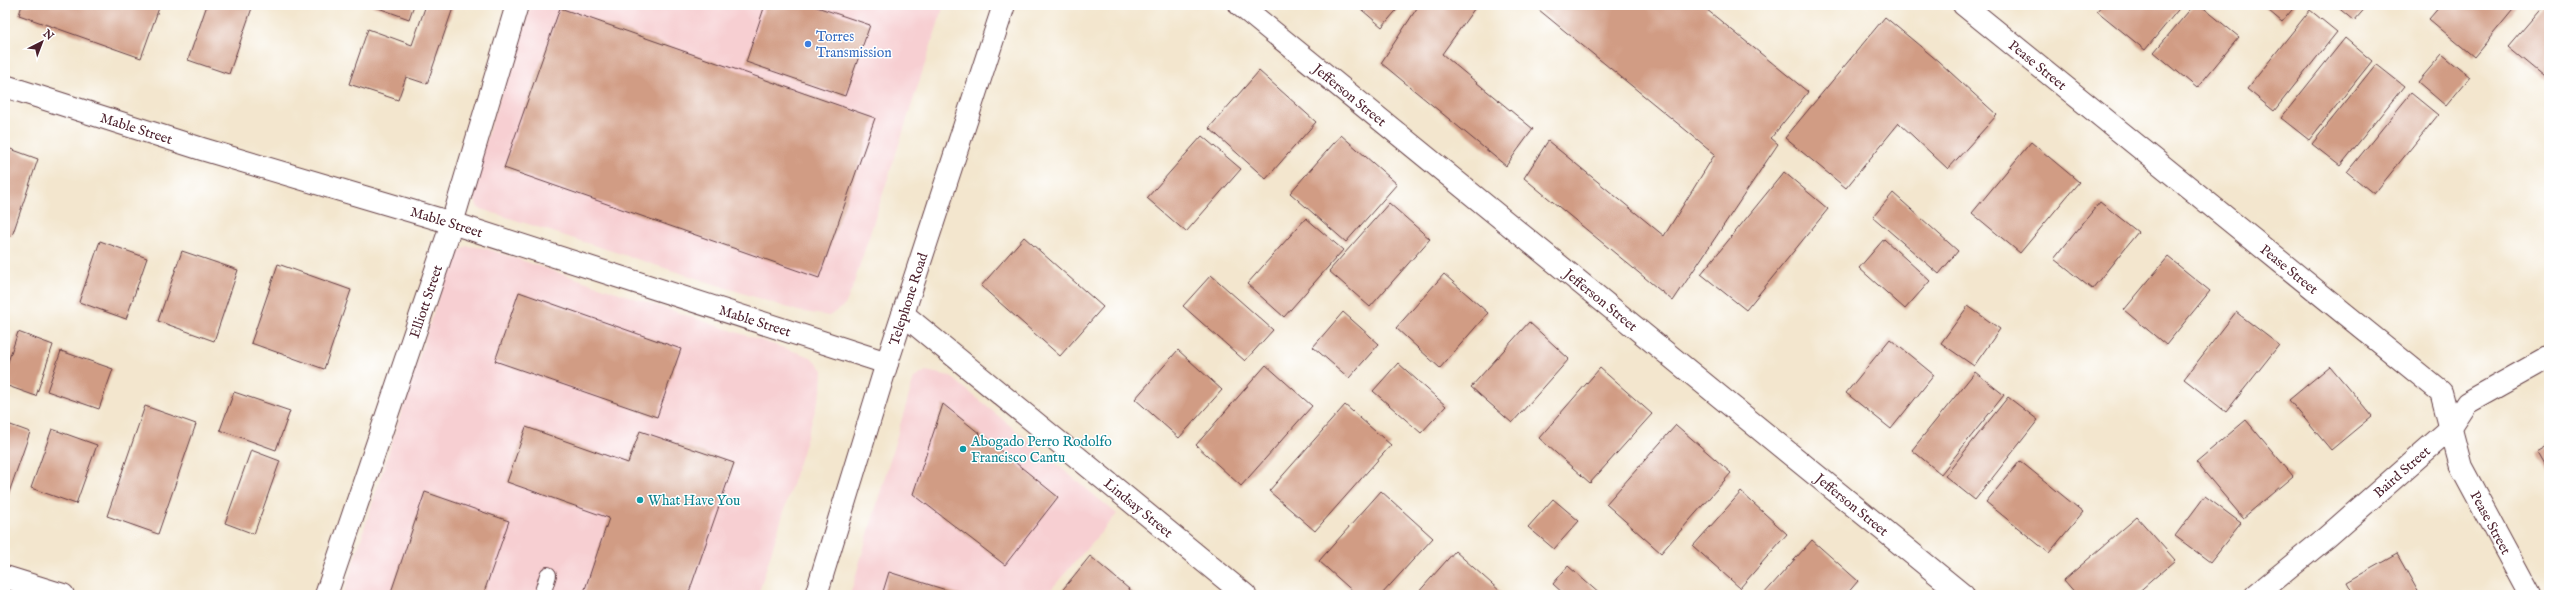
<svg xmlns="http://www.w3.org/2000/svg" width="2554" height="600" viewBox="0 0 2554 600" font-family="'IM FELL English',serif">
<style>
.built{fill:#f7cfd2}
.building{fill:#d19c84}
.lines{fill:none;stroke-linecap:round;stroke-linejoin:round}
.lane-casing{stroke:#633d43;stroke-width:18}
.street-casing{stroke:#633d43;stroke-width:24}
.secondary-casing{stroke:#633d43;stroke-width:24}
.lane{stroke:#fff;stroke-width:16}
.street{stroke:#fff;stroke-width:22}
.secondary{stroke:#fff;stroke-width:22}
.shop-dot{fill:#3f7fe0;stroke:#fff;stroke-width:1.5}
.culture-dot{fill:#0f9aa8;stroke:#fff;stroke-width:1.5}
.labels{text-anchor:middle;stroke-width:3;stroke-linejoin:round;paint-order:stroke}
.shop-label{font-size:14px;fill:#366cbe;stroke:#fff;text-anchor:start}
.street-label{font-size:14px;fill:#4a1f2b;stroke:#fff}
.culture-label{font-size:14px;fill:#0d838f;stroke:#fff;text-anchor:start}
</style>
<rect width="100%" height="100%" fill="#fff"/>
<filter id="ink" filterUnits="userSpaceOnUse"><feTurbulence type="fractalNoise" baseFrequency=".025" numOctaves="2"/><feDisplacementMap in="SourceGraphic" scale="8" xChannelSelector="R" yChannelSelector="G"/><feConvolveMatrix kernelMatrix="1 2 1 2 8 2 1 2 1" color-interpolation-filters="sRGB"/></filter>
<filter id="wash" filterUnits="userSpaceOnUse"><feTurbulence type="fractalNoise" baseFrequency=".012" numOctaves="4" result="noise"/><feDisplacementMap in="SourceGraphic" scale="16" xChannelSelector="R" yChannelSelector="G"/><feGaussianBlur stdDeviation="0.9" result="paint"/><feColorMatrix in="noise" values="0 0 0 0 0 0 0 0 0 0 0 0 0 0 0 0 0 1.4 0 .05"/><feComposite in="paint" operator="in"/></filter>
<g filter="url(#wash)">
<rect width="100%" height="100%" fill="#f3e6ce"/>
<g class="built">
<polygon points="531,5 944,5 852,289 845,305 829,316 798,311 478,208 470,187"/>
<polygon points="467,246 485,248 811,357 823,370 822,388 758,595 343,595 451,257"/>
<polygon points="926,371 950,376 1117,514 1046,595 850,595 914,378"/>
</g>
<g id="blocks">
<g class="building">
<polygon points="22,5 160,5 141,58 19,15"/>
<polygon points="207,5 253,5 229,74 188,60"/>
<polygon points="370,5 414,5 409,19"/>
<polygon points="426,5 454,5 427,84 406,77 398,100 349,84 368,29 412,45"/>
<polygon points="765,5 811,5 870,25 845,96 746,62"/>
<polygon points="1356,5 1401,5 1382,27"/>
<polygon points="1419,5 1477,5 1442,54 1533,129 1506,166 1381,63"/>
<polygon points="1533,5 1709,5 1706,9 1808,92 1771,138 1778,144 1673,301 1524,178 1548,141 1664,236 1715,154"/>
<polygon points="2102,5 2182,5 2145,50 2097,11"/>
<polygon points="2194,5 2200,5 2239,37 2197,88 2154,52"/>
<polygon points="2262,5 2296,5 2282,22"/>
<polygon points="2335,5 2368,5 2354,21"/>
<polygon points="2441,5 2517,5 2474,57 2429,19"/>
<polygon points="2544,5 2549,5 2549,81 2508,47"/>
<polygon points="560,8 875,118 819,278 504,168"/>
<polygon points="2310,10 2337,32 2274,111 2247,89"/>
<polygon points="1885,17 1938,61 1997,115 1948,169 1899,123 1846,188 1785,138"/>
<polygon points="2345,38 2372,61 2309,140 2281,118"/>
<polygon points="2442,54 2470,77 2446,106 2418,82"/>
<polygon points="2376,64 2404,86 2340,166 2312,144"/>
<polygon points="1259,71 1316,122 1266,179 1209,128"/>
<polygon points="2411,93 2438,115 2374,194 2347,172"/>
<polygon points="1341,135 1397,184 1346,242 1290,193"/>
<polygon points="1202,136 1241,169 1186,232 1147,198"/>
<polygon points="2031,142 2079,182 2020,253 1972,213"/>
<polygon points="5,147 38,159 12,236 5,234"/>
<polygon points="1784,172 1828,209 1746,310 1701,274"/>
<polygon points="1893,193 1958,251 1939,274 1873,217"/>
<polygon points="2100,202 2138,232 2092,289 2054,259"/>
<polygon points="1389,203 1430,239 1370,307 1329,271"/>
<polygon points="1306,218 1343,250 1284,317 1247,284"/>
<polygon points="1024,237 1103,307 1060,356 981,286"/>
<polygon points="1884,239 1930,281 1905,309 1859,268"/>
<polygon points="100,241 147,258 126,319 79,302"/>
<polygon points="182,251 238,270 214,341 158,321"/>
<polygon points="2168,257 2210,291 2166,345 2124,310"/>
<polygon points="278,264 351,290 324,369 251,343"/>
<polygon points="1444,274 1488,313 1440,368 1396,328"/>
<polygon points="1211,275 1273,330 1245,361 1183,306"/>
<polygon points="519,292 681,349 657,417 495,361"/>
<polygon points="1968,306 2000,329 1974,366 1941,343"/>
<polygon points="1343,312 1379,344 1349,378 1313,347"/>
<polygon points="2236,312 2279,345 2226,412 2184,379"/>
<polygon points="1529,322 1569,359 1512,423 1471,387"/>
<polygon points="18,332 53,345 36,396 5,385 5,371"/>
<polygon points="1890,339 1934,375 1891,429 1846,393"/>
<polygon points="1178,350 1222,390 1179,438 1135,399"/>
<polygon points="61,351 113,369 99,409 47,391"/>
<polygon points="1398,363 1446,406 1421,433 1373,391"/>
<polygon points="1266,365 1312,406 1241,486 1196,445"/>
<polygon points="2330,366 2372,416 2331,450 2289,400"/>
<polygon points="1600,368 1652,414 1590,483 1539,438"/>
<polygon points="1975,372 2004,395 1941,474 1912,450"/>
<polygon points="234,392 290,411 276,450 220,430"/>
<polygon points="2008,397 2038,420 1975,500 1945,476"/>
<polygon points="943,404 1058,497 1005,565 913,494"/>
<polygon points="1345,405 1391,445 1315,531 1269,491"/>
<polygon points="145,406 196,424 158,534 107,516"/>
<polygon points="2246,420 2293,476 2243,518 2196,462"/>
<polygon points="5,423 30,432 5,504"/>
<polygon points="1676,425 1731,473 1661,553 1606,504"/>
<polygon points="526,427 628,463 640,431 734,463 688,595 583,595 609,518 507,482"/>
<polygon points="52,429 97,445 76,504 31,488"/>
<polygon points="2549,445 2549,473 2537,452"/>
<polygon points="251,450 280,461 254,534 225,523"/>
<polygon points="2020,461 2083,512 2049,553 1986,502"/>
<polygon points="1381,491 1433,538 1381,595 1357,595 1319,561"/>
<polygon points="425,492 509,521 483,595 390,595"/>
<polygon points="1741,492 1787,534 1740,588 1693,546"/>
<polygon points="2205,496 2241,523 2210,562 2175,536"/>
<polygon points="1553,499 1579,521 1554,549 1528,527"/>
<polygon points="2137,517 2175,560 2135,595 2077,595 2064,580"/>
<polygon points="1812,540 1858,581 1846,595 1763,595"/>
<polygon points="1455,551 1501,592 1498,595 1416,595"/>
<polygon points="2397,554 2420,595 2354,595 2347,582"/>
<polygon points="1090,556 1136,595 1062,595 1060,593"/>
<polygon points="1568,566 1601,595 1565,595 1553,584"/>
<polygon points="889,572 962,595 882,595"/>
</g>
</g>
</g>
<g filter="url(#ink)">
<use href="#blocks" fill-opacity="0" stroke="#633d43" stroke-width="1"/>
<g class="lines">
<g class="lane-casing">
<polyline id="lane" points="542,595 548,575"/>
</g>
<g class="street-casing">
<g id="street">
<path id="s1" d="M 1964,5 L 2441,392 L 2461,467 L 2530,595"/>
<path id="s2" d="M 5,86 L 202,149 L 452,223 L 887,363"/>
<path id="s3" d="M 903,314 L 1245,595"/>
<polyline points="5,577 63,595"/>
<path id="s4" d="M 326,595 L 452,223 L 517,5"/>
<path id="s5" d="M 2256,595 L 2327,537 L 2450,429 L 2467,403 L 2549,357"/>
</g>
</g>
<g class="secondary-casing">
<g id="secondary">
<path id="s6" d="M 1240,5 L 1963,595"/>
<path id="s7" d="M 816,595 L 887,363 L 1004,5"/>
</g>
</g>
<use href="#lane" class="lane"/>
<use href="#street" class="street"/>
<use href="#secondary" class="secondary"/>
</g>
</g>
<circle class="shop-dot" cx="808" cy="44" r="4"/>
<g class="culture-dot">
<circle cx="963" cy="449" r="4"/>
<circle cx="640" cy="500" r="4"/>
</g>
<g class="labels">
<g class="shop-label">
<text x="816" y="41">Torres<tspan x="816" dy="16">Transmission</tspan></text>
</g>
<g class="street-label">
<text dy="5" stroke="none"><textPath href="#s1" startOffset="95">Pease Street</textPath></text>
<text dy="5" stroke="none"><textPath href="#s6" startOffset="142">Jefferson Street</textPath></text>
<text dy="5" stroke="none"><textPath href="#s2" startOffset="138">Mable Street</textPath></text>
<text dy="5" stroke="none"><textPath href="#s2" startOffset="462">Mable Street</textPath></text>
<text dy="5" stroke="none"><textPath href="#s1" startOffset="419">Pease Street</textPath></text>
<text dy="5" stroke="none"><textPath href="#s7" startOffset="310">Telephone Road</textPath></text>
<text dy="5" stroke="none"><textPath href="#s6" startOffset="466">Jefferson Street</textPath></text>
<text dy="5" stroke="none"><textPath href="#s4" startOffset="310">Elliott Street</textPath></text>
<text dy="5" stroke="none"><textPath href="#s2" startOffset="786">Mable Street</textPath></text>
<text dy="5" stroke="none"><textPath href="#s5" startOffset="191">Baird Street</textPath></text>
<text dy="5" stroke="none"><textPath href="#s6" startOffset="790">Jefferson Street</textPath></text>
<text dy="5" stroke="none"><textPath href="#s3" startOffset="305">Lindsay Street</textPath></text>
<text dy="5" stroke="none"><textPath href="#s1" startOffset="755">Pease Street</textPath></text>
</g>
<g class="culture-label">
<text x="971" y="446">Abogado Perro Rodolfo<tspan x="971" dy="16">Francisco Cantu</tspan></text>
<text x="648" y="505">What Have You</text>
</g>
</g>
<rect width="2554" height="600" fill="none" stroke="#fff" stroke-width="20"/>
<g transform="translate(42 42) rotate(42)" stroke="#ffffff" stroke-width="3" paint-order="stroke">
<path d="M0-3L7 15L0 10L-7 15Z" fill="#4a1f2b"/>
<text y="-6" font-size="11" font-weight="bold" text-anchor="middle" fill="#4a1f2b">N</text>
</g>
</svg>
